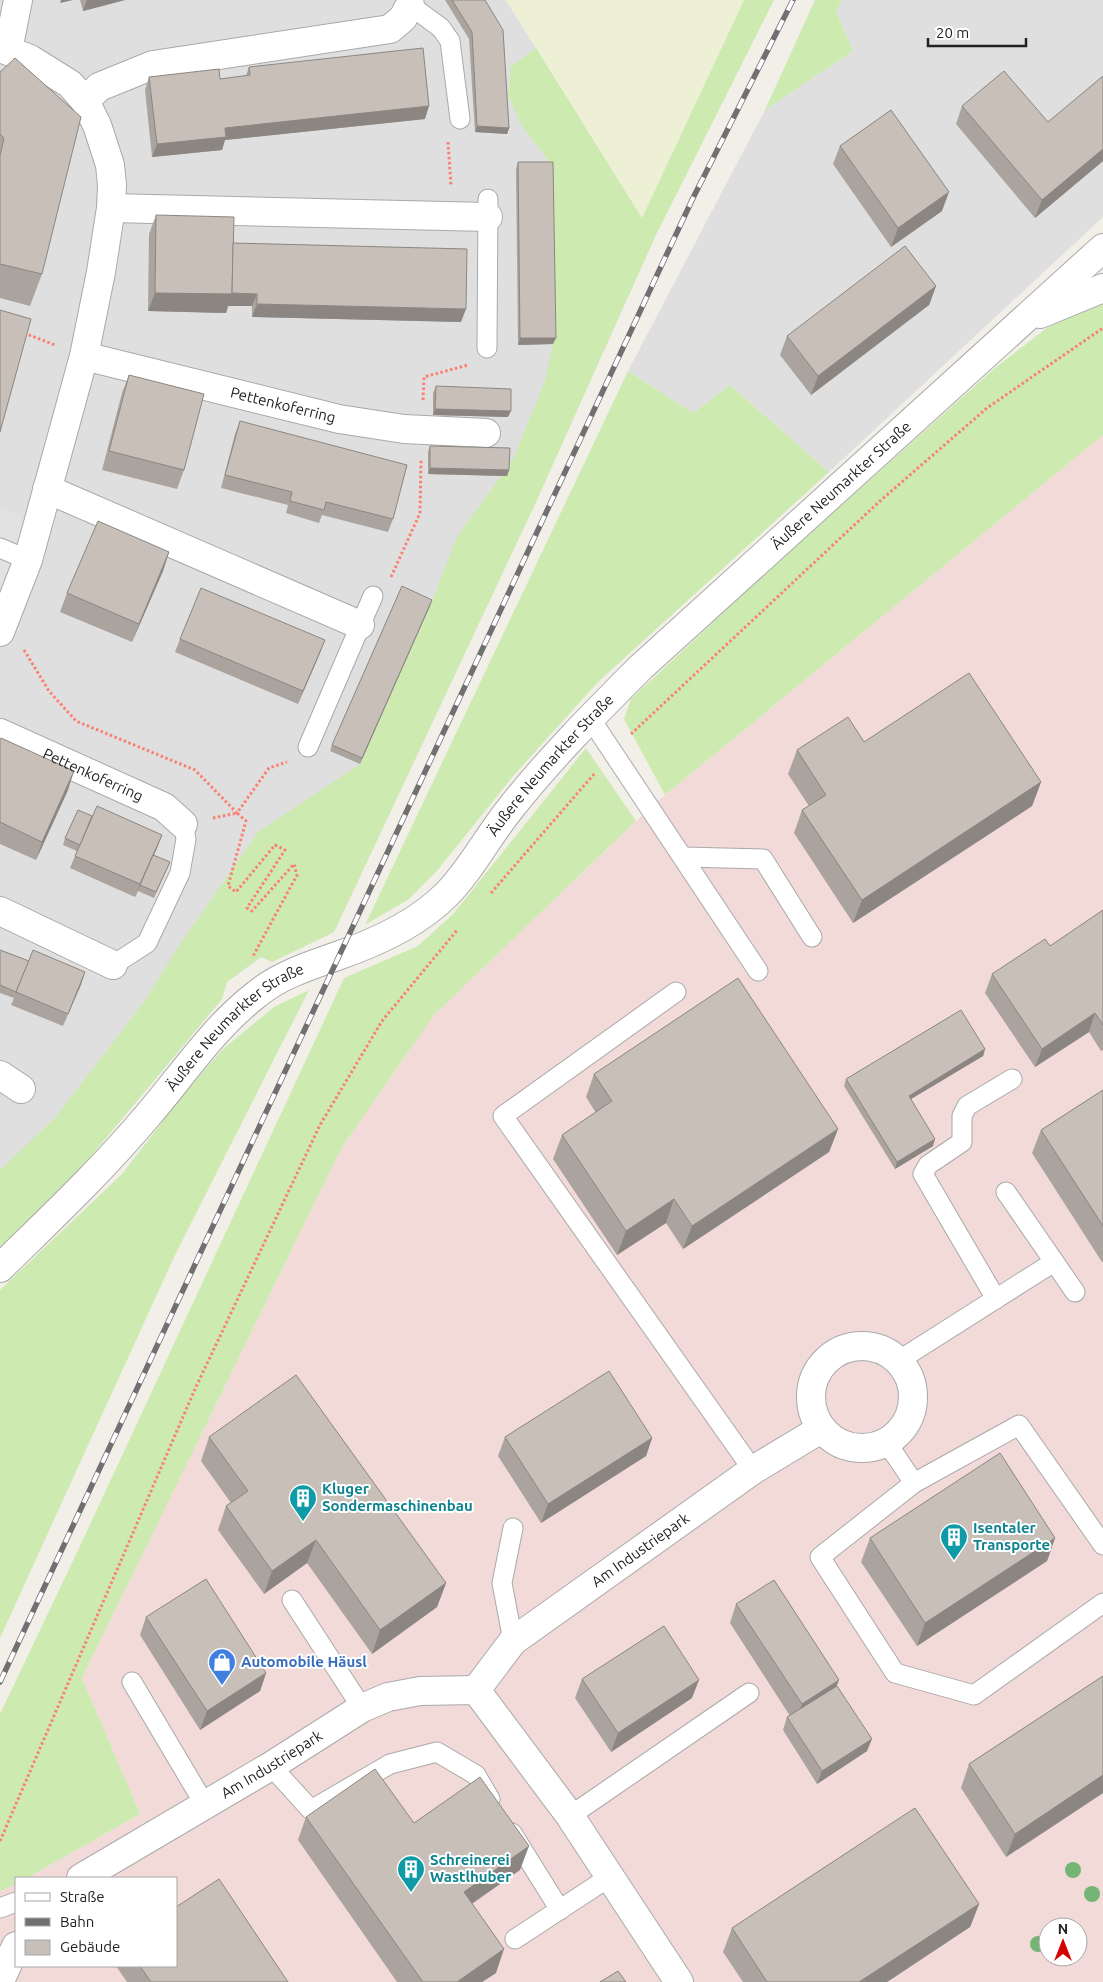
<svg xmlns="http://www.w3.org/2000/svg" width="1103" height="1982" viewBox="0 0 1103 1982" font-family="Ubuntu,sans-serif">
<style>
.residential{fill:#e0dfdf}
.commercial{fill:#f2dad9;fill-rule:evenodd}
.farmland{fill:#eef0d5}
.grass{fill:#cdebb0}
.parking{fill:#e2e2e2}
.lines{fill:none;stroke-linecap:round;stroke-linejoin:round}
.lane-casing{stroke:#a9a9a9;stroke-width:21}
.street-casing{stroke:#a9a9a9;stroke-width:30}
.path{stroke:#fa8072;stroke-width:3;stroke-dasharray:2.5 2.5;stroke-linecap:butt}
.lane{stroke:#fff;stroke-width:19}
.street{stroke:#fff;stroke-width:28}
.rail-casing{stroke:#707070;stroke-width:5.5}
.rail{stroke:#fff;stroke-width:4;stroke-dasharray:11;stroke-linecap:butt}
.tree{fill:#74b475}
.wall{fill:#aba49e}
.shaded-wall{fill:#8b8681}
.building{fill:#c7bfb8;stroke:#8b8681}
.labels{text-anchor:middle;stroke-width:4;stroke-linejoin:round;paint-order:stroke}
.street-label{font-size:15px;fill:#222;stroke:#fff}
.culture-label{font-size:15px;font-weight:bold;fill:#0d838f;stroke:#fff;text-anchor:start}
.shop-label{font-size:15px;font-weight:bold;fill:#366cbe;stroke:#fff;text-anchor:start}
</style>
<rect width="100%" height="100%" fill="#f2efe9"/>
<g class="residential">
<polygon points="0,0 506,0 654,239 536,502 334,932 272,962 261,957 227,982 222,999 149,1086 0,1247"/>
<polygon points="842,0 1103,0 1103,217 829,472 730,385 693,413 628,371 765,110 853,51 836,11"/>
</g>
<path class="commercial" d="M 1103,435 L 1103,1982 L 0,1982 L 0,1891 L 16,1884 L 16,1966 L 176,1966 L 176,1878 L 27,1878 L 140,1814 L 82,1678 L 342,1147 L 434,1015 L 653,805 ZM 1048,1927 L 1078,1927 L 1078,1957 L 1048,1957 Z"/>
<polygon class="farmland" points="506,0 744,0 642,218 536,48"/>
<g class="grass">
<polygon points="744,0 774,0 654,239 536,502 334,932 272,962 261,957 227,982 222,999 73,1178 0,1247 0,1170 55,1118 144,1002 178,947 258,832 360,764 430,606 457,537 513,459 545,381 553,344 551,164 520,123 508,95 511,66 536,48 642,218"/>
<polygon points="815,0 842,0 836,11 853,51 765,110"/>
<polygon points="1103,299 1103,435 665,795 624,719 631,699 768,571 995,368 1047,328"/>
<polygon points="628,371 693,413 730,385 829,472 598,682 514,775 436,872 409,899 365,925"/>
<polygon points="586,748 636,821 434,1015 342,1147 82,1678 140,1814 27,1878 16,1878 16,1884 0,1891 0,1714 80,1546 344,978 418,946 454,913"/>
<polygon points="309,990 175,1255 0,1638 0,1290 122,1174 187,1090 224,1048 274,1007"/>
</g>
<polygon class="parking" points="0,508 28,519 0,590"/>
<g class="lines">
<g class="lane-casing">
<g id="lane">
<polyline points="408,0 410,5 441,28 450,41 460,119"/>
<polyline points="487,348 488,199"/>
<polyline points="0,548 28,560"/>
<polyline points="590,718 758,971"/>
<polyline points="308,747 373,596"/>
<polyline points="684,857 763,859 812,937"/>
<polyline points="113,965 147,943 180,873 186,839 183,824"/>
<polyline points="676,992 503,1116 753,1470"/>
<polyline points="1006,1192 1075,1292"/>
<polyline points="996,1299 923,1174 928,1165 962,1142 962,1116 967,1106 1012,1079"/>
<polyline points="898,1361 1054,1262"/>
<polyline points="887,1443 914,1483"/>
<polyline points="513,1528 502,1583 513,1641"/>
<polyline points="1103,1545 1019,1425 914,1483 820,1557 895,1673 974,1695 1103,1603"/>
<polyline points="292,1600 362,1708"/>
<polyline points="132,1682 205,1805"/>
<polyline points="271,1766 311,1810 390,1764 437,1752 476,1775 490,1799"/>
<polyline points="570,1816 749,1693"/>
<polyline points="512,1833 560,1910"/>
<polyline points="0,1908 16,1902"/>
<polyline points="515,1939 608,1878"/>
</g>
</g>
<g class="street-casing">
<g id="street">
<polyline points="0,48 30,59 70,84 85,101 97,125 110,165 112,185 111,208 101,272 84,356 28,560 0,632"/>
<polyline points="8,50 18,0"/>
<polyline points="85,101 99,87 153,65 390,29 403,18 410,5"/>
<polyline points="111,208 488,217"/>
<polyline points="1040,314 1103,288"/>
<path id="s1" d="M 84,356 L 339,419 L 404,429 L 486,433"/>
<polyline points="47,489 360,625"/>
<path id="s2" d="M 0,733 L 164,807 L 183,824"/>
<polyline points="0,911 113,965"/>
<polyline points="0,1075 21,1089"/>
<path id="s3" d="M 0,1268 C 51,1218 103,1169 149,1114 C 184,1073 214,1027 257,994 C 280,975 309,966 337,956 C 375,943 417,924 446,895 C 471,870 488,836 510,809 C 550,758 596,712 641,667 L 1103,248"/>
<circle cx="862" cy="1397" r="51"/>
<path id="s4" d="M 476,1690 L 513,1641 L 753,1470 L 821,1429"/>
<path id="s5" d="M 81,1878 L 271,1766 L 362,1708 L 388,1697 L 420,1691 L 476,1690 L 570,1816 L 679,1982"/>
<polyline points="0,1981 16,1946"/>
</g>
</g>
<g class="path">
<polyline points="448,142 451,186"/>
<polyline points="24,333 55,345"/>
<polyline points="423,400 424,377 468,365"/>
<polyline points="391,577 420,513 421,459"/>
<polyline points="24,650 49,691 76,721 195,770 237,813 269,768 287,762"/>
<polyline points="631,734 880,501 987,408 1103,328"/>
<polyline points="213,818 237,813 246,821 228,886 236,892 275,845 285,850 247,908 252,911 294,864 297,875 252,958"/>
<polyline points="491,893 595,773"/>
<polyline points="0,1841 195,1389 320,1125 382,1021 458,929"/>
</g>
<use href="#lane" class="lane"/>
<use href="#street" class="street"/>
<g class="rail-casing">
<polyline id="rail" points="0,1682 693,198 793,0"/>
</g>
<use href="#rail" class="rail"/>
</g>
<g class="tree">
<circle cx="1073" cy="1870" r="8"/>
<circle cx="1092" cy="1894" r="8"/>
<circle cx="1038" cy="1944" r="8"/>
</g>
<g class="wall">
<polygon points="80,0 125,0 83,11"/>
<polygon points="445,0 485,0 509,128 507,134 475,132 469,39"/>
<polygon points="249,67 425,119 225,140 222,150 152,157 145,90 149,77 220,79 246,76"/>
<polygon points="0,72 42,274 30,306 0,298"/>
<polygon points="1103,76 1103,161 1035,218 956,124 962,106 1048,122"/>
<polygon points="840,146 942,211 891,247 833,164"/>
<polygon points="518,162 553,344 518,345 516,169"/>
<polygon points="156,215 233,243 461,322 252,317 252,306 228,306 226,313 148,311 149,234"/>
<polygon points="936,286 929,305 811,395 780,355 787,336"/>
<polygon points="129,375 184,470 177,489 102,470 122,393"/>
<polygon points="436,386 508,417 433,415 433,393"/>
<polygon points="240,421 393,519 388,532 322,515 319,523 286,513 288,505 221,488 235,434"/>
<polygon points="430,446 509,470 507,476 428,474 428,452"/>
<polygon points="169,552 163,571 132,642 60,612 67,593"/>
<polygon points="432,600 360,764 330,751 332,745"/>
<polygon points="180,639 320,653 298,704 175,652"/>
<polygon points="0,740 68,790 36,860 0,844"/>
<polygon points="864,742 1041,782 1032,806 853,923 794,833 802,810 809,806 788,774 797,750"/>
<polygon points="92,816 162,835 154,855 170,862 154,898 138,891 135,897 70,868 77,851 63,845 65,838"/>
<polygon points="1103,910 1103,1050 1101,1051 1089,1032 1035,1067 985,993 992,974 1050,946"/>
<polygon points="0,950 29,961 85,972 63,1026 11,1005 14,998 0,993"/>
<polygon points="985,1049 983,1056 911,1099 933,1146 895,1169 844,1086 846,1079"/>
<polygon points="594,1074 838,1129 829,1152 683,1249 666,1223 617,1255 553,1159 562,1135 596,1113 586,1097"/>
<polygon points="1103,1090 1103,1262 1102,1262 1032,1153 1041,1130"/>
<polygon points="209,1437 446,1583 437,1607 372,1654 307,1563 264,1594 218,1530 226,1506 231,1503 201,1461"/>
<polygon points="505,1437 652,1438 646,1456 541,1523 498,1456"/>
<polygon points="870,1538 1055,1538 1047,1561 917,1646 861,1562"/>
<polygon points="736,1604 837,1686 867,1751 817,1784 783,1730 787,1717 790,1716 730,1623"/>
<polygon points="146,1617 266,1673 260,1691 200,1730 140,1635"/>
<polygon points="1103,1676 1103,1793 1006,1857 961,1788 969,1764"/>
<polygon points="582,1679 692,1698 611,1752 575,1698"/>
<polygon points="306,1817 414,1823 520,1870 472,1904 496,1973 482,1982 397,1982 298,1840"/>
<polygon points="979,1904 970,1927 887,1982 743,1982 723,1952 732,1928"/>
<polygon points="116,1966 176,1966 288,1982 127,1982"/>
</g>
<g class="shaded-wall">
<polygon points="61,0 73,0 60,3"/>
<polygon points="87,0 125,0 83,11"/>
<polygon points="429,106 425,119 225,140 222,150 152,157 157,144 225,128"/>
<polygon points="477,126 509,128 507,134 475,132"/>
<polygon points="1103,149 1103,161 1035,218 1042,200"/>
<polygon points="949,192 942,211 891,247 898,228"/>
<polygon points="936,286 929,305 811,395 818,376"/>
<polygon points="155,293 231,293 257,294 252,306 228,306 226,313 148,311"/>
<polygon points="257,304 466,309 461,322 252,317"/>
<polygon points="520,338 556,338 553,344 518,345"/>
<polygon points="435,409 511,411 508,417 433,415"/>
<polygon points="430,468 509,470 507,476 428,474"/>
<polygon points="169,552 163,571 132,642 139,624"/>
<polygon points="432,600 430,606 360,764 362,758"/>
<polygon points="325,640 320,653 298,704 303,691"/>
<polygon points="74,771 68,790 36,860 42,842"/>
<polygon points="1041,782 1032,806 853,923 862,900"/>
<polygon points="162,835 157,848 135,897 140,884"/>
<polygon points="85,972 81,985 63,1026 68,1014"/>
<polygon points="1095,1013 1089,1032 1035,1067 1042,1049"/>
<polygon points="985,1049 983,1056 906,1102 909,1096"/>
<polygon points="838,1129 829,1152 683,1249 692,1226"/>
<polygon points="935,1139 933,1146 895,1169 897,1162"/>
<polygon points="674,1199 666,1223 617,1255 626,1231"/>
<polygon points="652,1438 646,1456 541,1523 548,1504"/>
<polygon points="1055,1538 1047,1561 917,1646 925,1623"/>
<polygon points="316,1540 307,1563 264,1594 272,1571"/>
<polygon points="446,1583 437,1607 372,1654 380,1630"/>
<polygon points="266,1673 260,1691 200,1730 207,1711"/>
<polygon points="699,1680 692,1698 611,1752 618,1733"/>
<polygon points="839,1680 832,1698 795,1722 802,1704"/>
<polygon points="872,1739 867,1751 817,1784 822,1771"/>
<polygon points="1103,1775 1103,1793 1006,1857 1015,1834"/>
<polygon points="529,1846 520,1870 455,1915 464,1892"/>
<polygon points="979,1904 970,1927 887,1982 859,1982"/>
<polygon points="504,1949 496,1973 482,1982 457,1982"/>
</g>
<g class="building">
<polygon points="452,0 485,0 503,30 509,128 477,126 472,32"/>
<polygon points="423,48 429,106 225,128 226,137 157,144 149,77 219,69 220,79 250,75 249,67"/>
<polygon points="15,58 81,117 42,274 0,264 0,156 4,138 0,134 0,72"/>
<polygon points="1004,71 1048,122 1103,76 1103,149 1042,200 962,106"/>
<polygon points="891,110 949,192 898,228 840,146"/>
<polygon points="518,162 553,162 556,338 520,338"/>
<polygon points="156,215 234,217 232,294 155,293"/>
<polygon points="233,243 467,249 466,309 257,304 257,294 232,293"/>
<polygon points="905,246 936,286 818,376 787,336"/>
<polygon points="0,310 31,319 0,432"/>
<polygon points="129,375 204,394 184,470 109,451"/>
<polygon points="436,386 511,389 511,411 435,409"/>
<polygon points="240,421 407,465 393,519 326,502 324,510 290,501 292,492 225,475"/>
<polygon points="430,446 510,448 509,470 430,468"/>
<polygon points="98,521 169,552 139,624 67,593"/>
<polygon points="402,586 432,600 362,758 332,745"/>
<polygon points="201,588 325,640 303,691 180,639"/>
<polygon points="969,673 1041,782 862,900 802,810 826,795 797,750 848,717 864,742"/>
<polygon points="1,738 74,771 42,842 0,822 0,740"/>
<polygon points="97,806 162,835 140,884 75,856"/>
<polygon points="78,810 92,816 80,845 65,838"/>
<polygon points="153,855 170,862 156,892 140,885"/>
<polygon points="1103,910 1103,1025 1095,1013 1042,1049 992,974 1045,939 1050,946"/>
<polygon points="0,950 29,961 16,992 0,985"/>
<polygon points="33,950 85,972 68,1014 16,992"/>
<polygon points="738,978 838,1129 692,1226 674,1199 626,1231 562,1135 612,1101 594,1074"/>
<polygon points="961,1010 985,1049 909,1096 935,1139 897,1162 846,1079"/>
<polygon points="1103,1090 1103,1226 1041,1130"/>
<polygon points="609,1371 652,1438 548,1504 505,1437"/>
<polygon points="296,1375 446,1583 380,1630 316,1540 272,1571 226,1506 248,1491 209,1437"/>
<polygon points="1000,1453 1055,1538 925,1623 870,1538"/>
<polygon points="206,1579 266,1673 207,1711 146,1617"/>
<polygon points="774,1580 839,1680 802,1704 736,1604"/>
<polygon points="664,1626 699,1680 618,1733 582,1679"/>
<polygon points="1103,1676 1103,1775 1015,1834 969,1764"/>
<polygon points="837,1686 872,1739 822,1771 787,1717"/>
<polygon points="375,1769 414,1823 480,1777 529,1846 464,1892 504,1949 457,1982 423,1982 306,1817"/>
<polygon points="915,1808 979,1904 859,1982 767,1982 732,1928"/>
<polygon points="219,1879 288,1982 151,1982 140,1966 176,1966 176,1907"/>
<polygon points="618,1971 626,1982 600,1982"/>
</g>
<defs>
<g id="building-pin" transform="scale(1.4375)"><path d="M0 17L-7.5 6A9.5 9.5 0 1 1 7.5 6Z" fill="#0f9aa8" stroke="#fff"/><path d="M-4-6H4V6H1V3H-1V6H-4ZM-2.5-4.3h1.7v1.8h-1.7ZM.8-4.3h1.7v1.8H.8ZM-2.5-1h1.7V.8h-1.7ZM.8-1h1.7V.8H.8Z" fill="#fff"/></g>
<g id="shop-pin" transform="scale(1.4375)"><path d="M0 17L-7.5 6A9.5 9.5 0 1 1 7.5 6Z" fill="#3f7fe0" stroke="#fff"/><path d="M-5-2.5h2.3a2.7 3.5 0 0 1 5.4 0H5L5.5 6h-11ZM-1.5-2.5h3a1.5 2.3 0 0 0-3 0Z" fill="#fff"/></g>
</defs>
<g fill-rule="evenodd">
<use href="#building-pin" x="303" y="1498"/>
<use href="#building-pin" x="954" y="1537"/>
<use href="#shop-pin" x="222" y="1662"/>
<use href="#building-pin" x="411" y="1869"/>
</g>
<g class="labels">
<g class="street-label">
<text dy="5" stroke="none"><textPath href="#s1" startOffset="205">Pettenkoferring</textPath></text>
<text dy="5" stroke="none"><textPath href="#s3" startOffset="1162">Äußere Neumarkter Straße</textPath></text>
<text dy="5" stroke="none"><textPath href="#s3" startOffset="758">Äußere Neumarkter Straße</textPath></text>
<text dy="5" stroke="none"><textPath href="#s2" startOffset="102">Pettenkoferring</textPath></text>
<text dy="5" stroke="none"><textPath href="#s3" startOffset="338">Äußere Neumarkter Straße</textPath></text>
<text dy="5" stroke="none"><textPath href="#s4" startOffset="218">Am Industriepark</textPath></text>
<text dy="5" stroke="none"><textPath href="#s5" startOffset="222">Am Industriepark</textPath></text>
</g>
<g class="culture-label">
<text x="322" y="1494">Kluger<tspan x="322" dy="17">Sondermaschinenbau</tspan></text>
<text x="973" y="1533">Isentaler<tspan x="973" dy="17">Transporte</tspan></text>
<text x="430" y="1865">Schreinerei<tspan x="430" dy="17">Wastlhuber</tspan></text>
</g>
<g class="shop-label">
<text x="241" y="1667">Automobile Häusl</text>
</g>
</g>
<rect x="15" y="1877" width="162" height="90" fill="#ffffff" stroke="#a7a7a7"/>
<rect x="25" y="1893" width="25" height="8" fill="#ffffff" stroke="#a7a7a7"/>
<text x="60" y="1902" font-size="15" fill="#222222">Straße</text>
<rect x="25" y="1918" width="25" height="8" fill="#707070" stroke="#a7a7a7"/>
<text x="60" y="1927" font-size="15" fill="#222222">Bahn</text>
<rect x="25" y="1940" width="25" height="15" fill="#c7bfb8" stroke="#a7a7a7"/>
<text x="60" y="1952" font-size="15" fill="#222222">Gebäude</text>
<g transform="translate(1063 1942)"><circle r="24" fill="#ffffff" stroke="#a7a7a7"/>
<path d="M0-4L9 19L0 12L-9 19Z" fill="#d40000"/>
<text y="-8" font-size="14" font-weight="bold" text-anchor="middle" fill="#222222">N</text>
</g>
<path d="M928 38v8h98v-8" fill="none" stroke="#222222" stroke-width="2.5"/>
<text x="936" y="38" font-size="15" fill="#222222" stroke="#ffffff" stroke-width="4" paint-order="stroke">20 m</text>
</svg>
